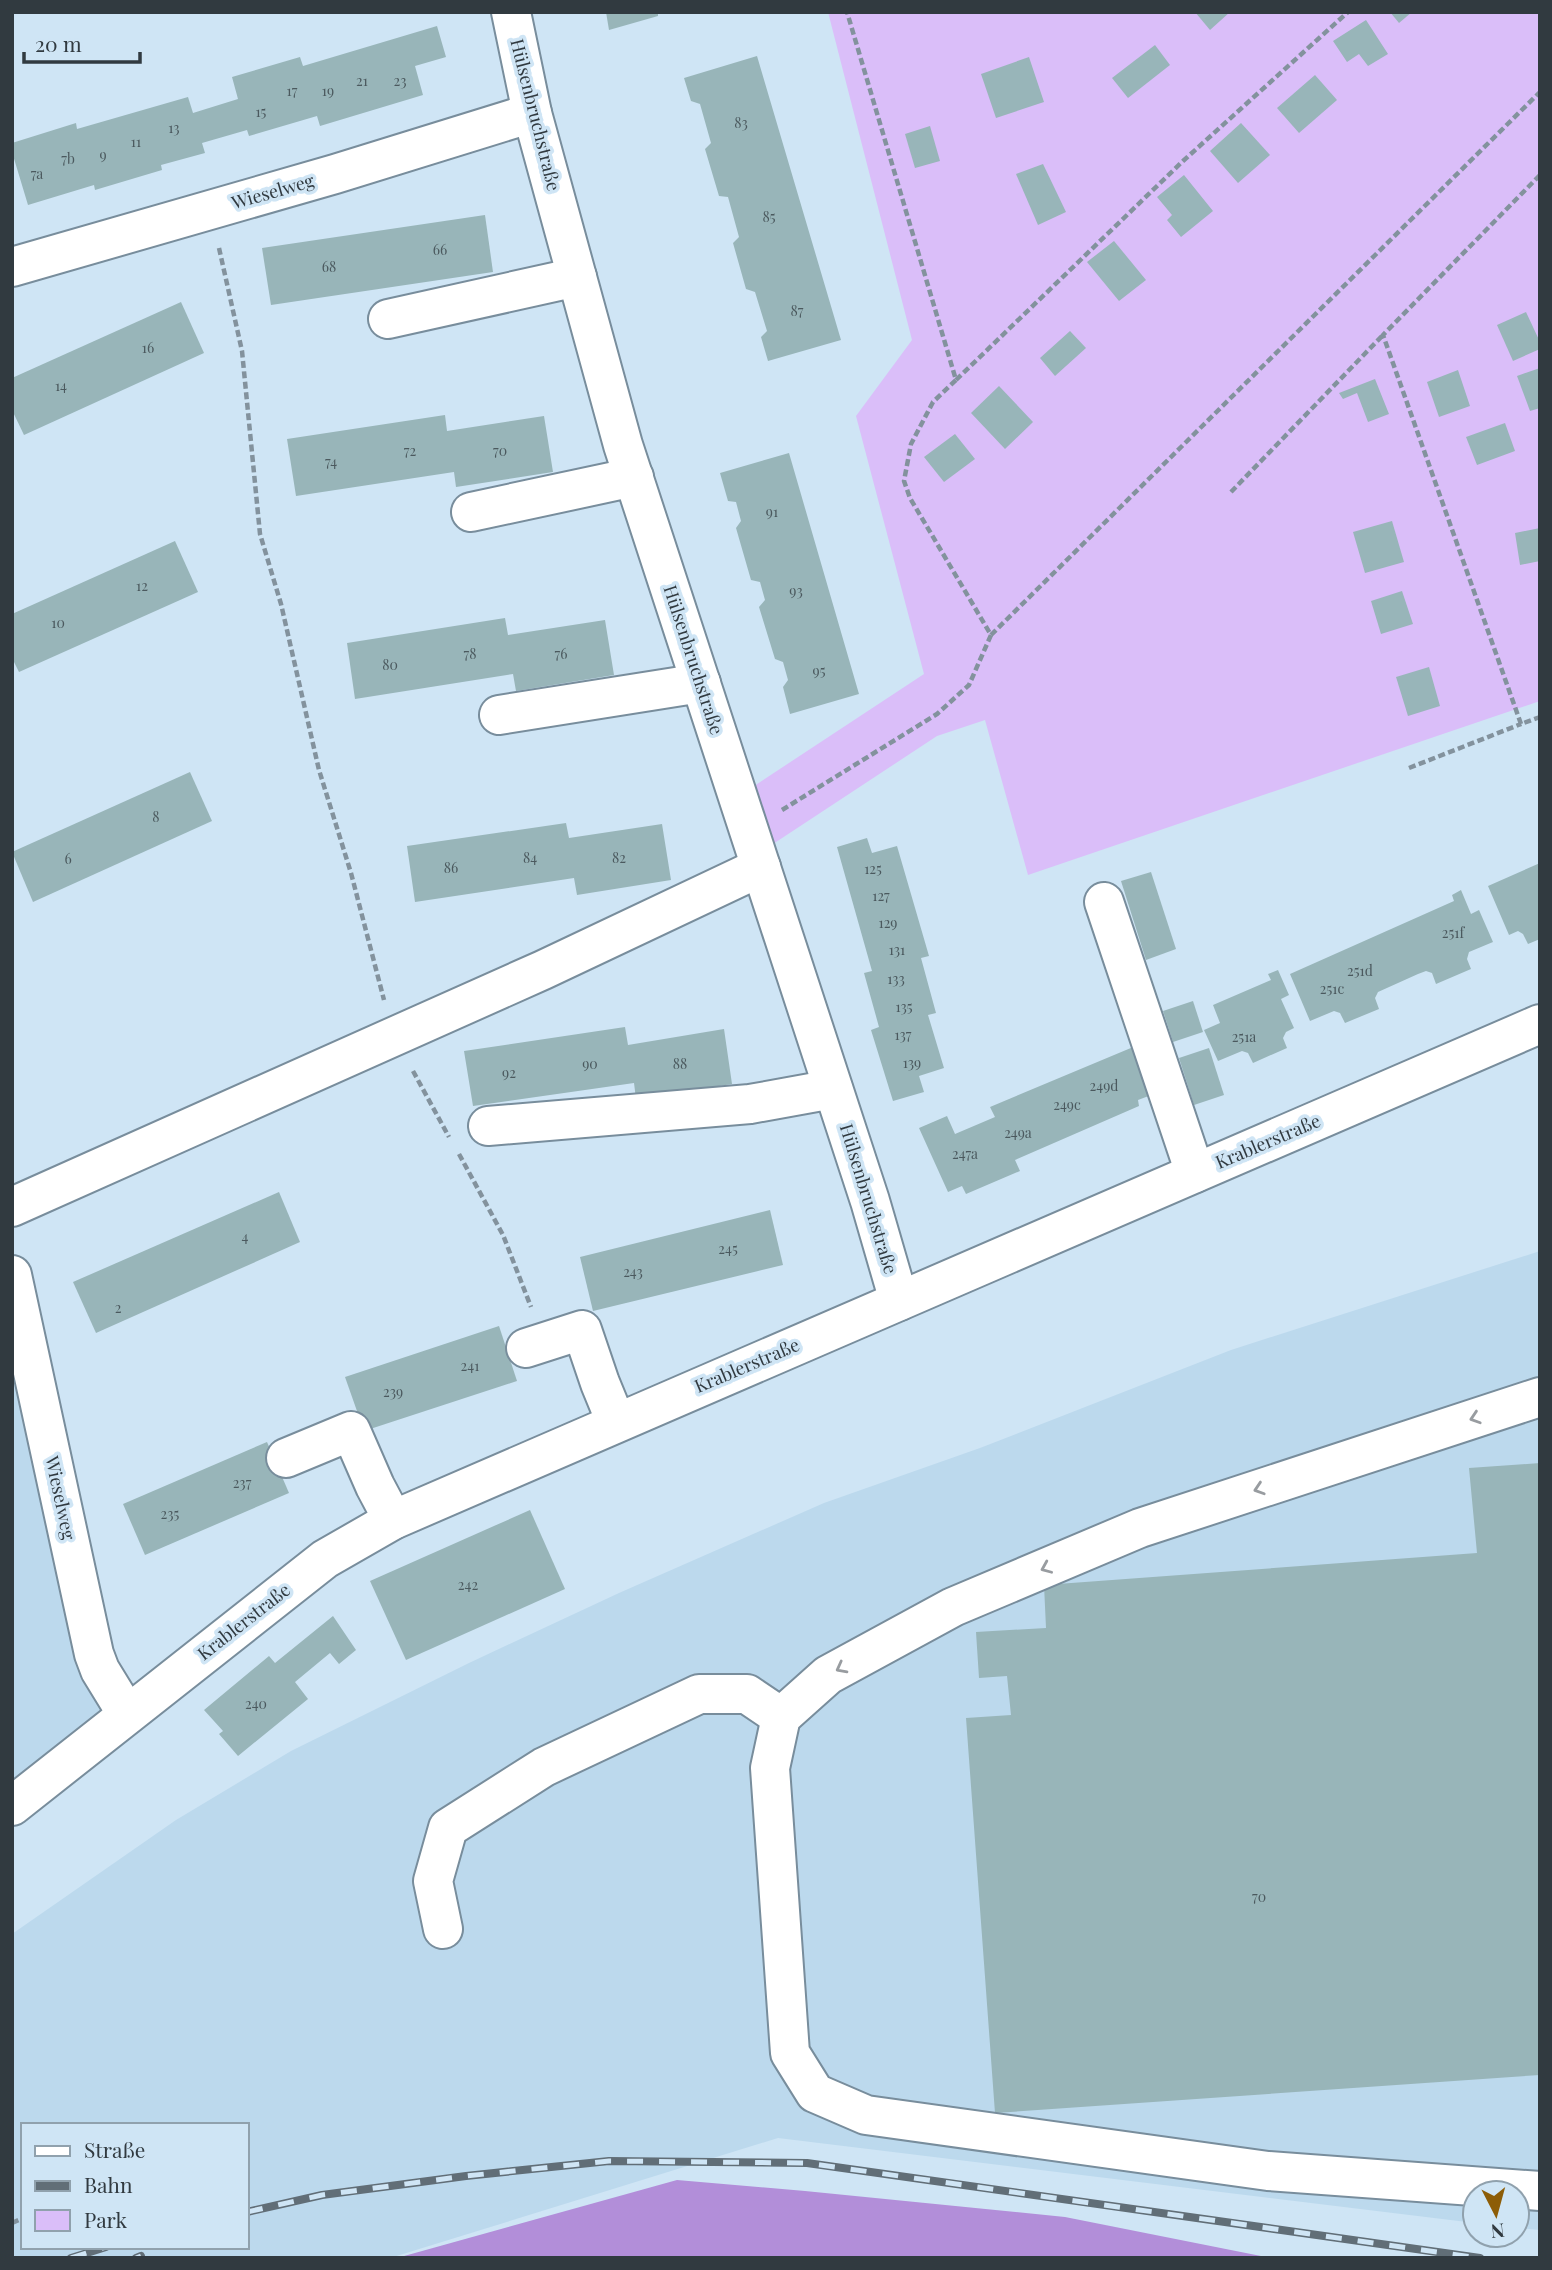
<svg xmlns="http://www.w3.org/2000/svg" width="1552" height="2270" viewBox="0 0 1552 2270" font-family="'Playfair Display',serif">
<style>
.built{fill:#bcd9ed;fill-rule:evenodd}
.green{fill:#dabef9}
.forest{fill:#b28ed9}
.building{fill:#98b5b9}
.lines{fill:none;stroke-linecap:round;stroke-linejoin:round}
.minor-casing{stroke:#788d9c;stroke-width:42}
.path{stroke:#83929d;stroke-width:4.5;stroke-dasharray:7 3.5;stroke-linecap:butt}
.minor{stroke:#fff;stroke-width:38}
.rail-casing{stroke:#616e77;stroke-width:8}
.rail{stroke:#cfe5f5;stroke-width:5;stroke-dasharray:16;stroke-linecap:butt}
.oneway{stroke:#989ca0}
.labels{text-anchor:middle;stroke-width:7;stroke-linejoin:round;paint-order:stroke}
.number-label{font-size:14px;fill:#4b595e}
.street-label{font-size:18px;fill:#313a40;stroke:#cfe5f5}
</style>
<rect width="100%" height="100%" fill="#cfe5f5"/>
<g class="built">
<path d="M 1540,1251 L 1540,2230 L 1517,2228 L 1517,2193 L 1475,2193 L 1475,2223 L 778,2138 L 390,2258 L 12,2258 L 12,1934 L 176,1820 L 291,1751 L 469,1663 L 619,1593 L 824,1503 L 980,1448 L 1231,1350 ZM 23,2125 L 247,2125 L 247,2247 L 23,2247 Z"/>
<polygon points="12,1345 117,1717 12,1801"/>
</g>
<polygon class="green" points="828,12 1540,12 1540,701 1028,875 985,720 937,736 770,846 751,788 924,674 856,416 912,340"/>
<polygon class="forest" points="677,2180 805,2191 1065,2217 1271,2258 397,2258"/>
<g class="building">
<polygon points="606,12 658,12 658,16 609,30"/>
<polygon points="1195,12 1230,12 1210,30"/>
<polygon points="1390,12 1412,12 1399,23"/>
<polygon points="1366,20 1388,54 1368,66 1359,54 1347,62 1333,41"/>
<polygon points="437,26 446,57 415,66 423,95 320,126 317,116 249,136 247,130 202,143 205,153 161,165 162,170 95,190 94,185 28,205 12,152 12,143 76,123 77,129 188,97 193,113 238,99 232,77 300,57 303,66"/>
<polygon points="1155,45 1170,65 1128,98 1112,78"/>
<polygon points="757,56 841,340 768,361 761,337 767,331 755,292 746,289 733,243 739,237 728,197 719,196 705,149 711,143 700,104 691,101 684,78"/>
<polygon points="1029,57 1044,102 996,118 981,74"/>
<polygon points="1315,75 1337,100 1299,133 1277,108"/>
<polygon points="1241,123 1270,155 1238,183 1210,151"/>
<polygon points="930,126 940,161 915,168 905,134"/>
<polygon points="1043,164 1066,212 1038,225 1016,174"/>
<polygon points="1184,175 1213,211 1181,237 1167,220 1172,215 1157,197"/>
<polygon points="485,215 493,272 271,305 262,248"/>
<polygon points="1114,241 1146,280 1119,301 1087,262"/>
<polygon points="181,302 204,353 24,435 12,410 12,378"/>
<polygon points="1526,312 1540,342 1540,349 1513,361 1497,325"/>
<polygon points="1070,331 1086,348 1055,376 1040,358"/>
<polygon points="1540,368 1540,408 1530,411 1517,376"/>
<polygon points="1458,370 1470,406 1439,417 1427,382"/>
<polygon points="1375,379 1389,414 1368,422 1357,393 1343,399 1339,393"/>
<polygon points="999,386 1033,422 1005,449 971,413"/>
<polygon points="445,415 447,431 544,416 553,472 456,487 454,472 296,496 287,439"/>
<polygon points="1505,423 1515,451 1477,465 1466,437"/>
<polygon points="955,434 975,459 944,482 924,457"/>
<polygon points="789,453 859,694 790,714 783,687 788,680 783,662 775,659 759,607 765,600 760,582 751,580 736,528 741,521 736,502 728,501 720,473"/>
<polygon points="1392,521 1404,562 1365,573 1353,532"/>
<polygon points="1540,528 1540,561 1520,565 1515,533"/>
<polygon points="175,541 198,592 19,672 12,658 12,614"/>
<polygon points="1402,591 1413,624 1381,634 1371,601"/>
<polygon points="505,618 508,635 605,620 614,675 516,691 513,674 355,699 347,643"/>
<polygon points="1429,667 1440,706 1408,716 1396,677"/>
<polygon points="190,772 212,821 33,902 12,852"/>
<polygon points="566,823 569,838 662,824 671,880 577,895 574,878 415,902 407,846"/>
<polygon points="867,838 872,853 897,846 929,956 921,958 936,1013 928,1015 944,1068 919,1076 924,1092 893,1101 871,1030 879,1027 864,973 872,971 837,847"/>
<polygon points="1540,863 1540,939 1528,944 1523,934 1518,931 1509,935 1488,886"/>
<polygon points="1151,872 1176,949 1146,960 1121,881"/>
<polygon points="1461,890 1471,914 1479,910 1493,942 1469,952 1467,959 1471,969 1436,984 1432,973 1426,971 1418,974 1378,992 1375,998 1379,1009 1345,1023 1340,1013 1334,1011 1310,1021 1290,974 1454,901 1452,895"/>
<polygon points="1278,970 1289,995 1281,999 1294,1028 1286,1032 1283,1038 1287,1048 1253,1063 1248,1053 1242,1051 1218,1061 1204,1030 1220,1023 1213,1005 1271,980 1268,974"/>
<polygon points="1193,1001 1203,1032 1173,1042 1163,1011"/>
<polygon points="625,1027 628,1045 724,1029 732,1084 636,1099 634,1083 473,1106 464,1051"/>
<polygon points="1138,1045 1154,1094 1138,1100 1139,1106 1015,1160 1020,1171 966,1194 962,1186 948,1192 919,1128 947,1116 955,1134 995,1117 990,1107"/>
<polygon points="1209,1048 1224,1095 1194,1105 1179,1058"/>
<polygon points="279,1192 300,1242 96,1333 73,1282"/>
<polygon points="770,1210 783,1265 593,1311 580,1257"/>
<polygon points="499,1326 517,1381 364,1431 345,1377"/>
<polygon points="267,1442 289,1493 145,1555 123,1504"/>
<polygon points="1540,1463 1540,2075 995,2113 966,1718 1011,1715 1007,1676 979,1678 976,1632 1046,1628 1044,1585 1477,1553 1469,1468"/>
<polygon points="530,1510 565,1589 406,1660 370,1581"/>
<polygon points="333,1616 356,1650 339,1664 330,1653 295,1682 308,1699 238,1756 219,1734 223,1731 204,1710 269,1656 275,1663"/>
</g>
<g class="lines">
<g class="minor-casing">
<g id="minor">
<polyline points="511,12 532,113 623,445 870,1201 899,1301"/>
<polyline points="12,267 335,174 532,113"/>
<polyline points="388,319 577,277"/>
<polyline points="471,512 634,477"/>
<polyline points="499,715 701,683"/>
<polyline points="1104,902 1195,1173"/>
<polyline points="488,1126 750,1104 833,1089"/>
<polyline points="12,1207 543,970 761,867"/>
<polyline points="12,1275 94,1654 100,1670 127,1714"/>
<polyline points="526,1348 582,1330 600,1383 616,1422"/>
<polyline points="1540,1397 1140,1528 953,1607 828,1675 781,1717 770,1768 790,2053 815,2093 866,2115 1268,2171 1540,2191"/>
<polyline points="286,1458 351,1431 375,1486 393,1520"/>
<polyline points="12,1806 325,1559 393,1520 1540,1024"/>
<polyline points="443,1929 433,1881 448,1828 544,1767 699,1694 747,1694 781,1717"/>
</g>
</g>
<g class="path">
<polyline points="1540,175 1383,335 1521,724 1540,717"/>
<polyline points="219,248 242,351 260,534 281,604 319,770 351,873 384,1000"/>
<polyline points="956,380 1183,161 1348,12"/>
<polyline points="1231,492 1383,335"/>
<polyline points="991,635 1540,92"/>
<polyline points="1409,768 1521,724"/>
<polyline points="782,810 937,714 969,685 991,635 910,498 904,481 911,444 933,402 956,380 847,12"/>
<polyline points="413,1071 449,1137"/>
<polyline points="459,1154 503,1235 531,1307"/>
<polyline points="12,2223 23,2218"/>
</g>
<use href="#minor" class="minor"/>
<g class="rail-casing">
<g id="rail">
<polyline points="247,2212 322,2195 466,2176 609,2161 807,2163 1480,2258"/>
<polyline points="71,2258 106,2247"/>
<polyline points="136,2258 141,2256"/>
</g>
</g>
<use href="#rail" class="rail"/>
</g>
<defs><path id="oneway-chevron" d="M-2-3.5L2.5 0L-2 3.5" fill="none" stroke-width="1.6" stroke-linecap="round" stroke-linejoin="round" transform="scale(1.75)"/></defs>
<g class="oneway">
<use href="#oneway-chevron" transform="translate(1475 1418) rotate(162)"/>
<use href="#oneway-chevron" transform="translate(1259 1489) rotate(162)"/>
<use href="#oneway-chevron" transform="translate(1046 1568) rotate(157)"/>
<use href="#oneway-chevron" transform="translate(841 1668) rotate(152)"/>
</g>
<g class="labels">
<g class="number-label">
<text x="362" y="86">21</text>
<text x="400" y="86">23</text>
<text x="292" y="96">17</text>
<text x="328" y="96">19</text>
<text x="261" y="117">15</text>
<text x="741" y="128">83</text>
<text x="174" y="133">13</text>
<text x="136" y="147">11</text>
<text x="103" y="160">9</text>
<text x="68" y="164">7b</text>
<text x="37" y="179">7a</text>
<text x="769" y="222">85</text>
<text x="440" y="255">66</text>
<text x="329" y="272">68</text>
<text x="797" y="316">87</text>
<text x="148" y="353">16</text>
<text x="61" y="391">14</text>
<text x="410" y="456">72</text>
<text x="500" y="456">70</text>
<text x="331" y="467">74</text>
<text x="772" y="517">91</text>
<text x="142" y="591">12</text>
<text x="796" y="596">93</text>
<text x="58" y="628">10</text>
<text x="470" y="659">78</text>
<text x="561" y="659">76</text>
<text x="390" y="670">80</text>
<text x="819" y="676">95</text>
<text x="156" y="822">8</text>
<text x="530" y="863">84</text>
<text x="619" y="863">82</text>
<text x="68" y="864">6</text>
<text x="451" y="873">86</text>
<text x="873" y="874">125</text>
<text x="881" y="901">127</text>
<text x="888" y="928">129</text>
<text x="1453" y="938">251f</text>
<text x="897" y="955">131</text>
<text x="1360" y="976">251d</text>
<text x="896" y="984">133</text>
<text x="1332" y="994">251c</text>
<text x="904" y="1012">135</text>
<text x="903" y="1040">137</text>
<text x="1244" y="1042">251a</text>
<text x="912" y="1068">139</text>
<text x="590" y="1069">90</text>
<text x="680" y="1069">88</text>
<text x="509" y="1078">92</text>
<text x="1104" y="1091">249d</text>
<text x="1067" y="1110">249c</text>
<text x="1018" y="1138">249a</text>
<text x="965" y="1159">247a</text>
<text x="245" y="1242">4</text>
<text x="728" y="1254">245</text>
<text x="633" y="1277">243</text>
<text x="118" y="1313">2</text>
<text x="470" y="1371">241</text>
<text x="393" y="1397">239</text>
<text x="242" y="1488">237</text>
<text x="170" y="1519">235</text>
<text x="468" y="1590">242</text>
<text x="256" y="1709">240</text>
<text x="1259" y="1902">70</text>
</g>
<g class="street-label">
<text transform="translate(535 115) rotate(76)" y="6">Hülsenbruchstraße</text>
<text transform="translate(273 192) rotate(-16)" y="6">Wieselweg</text>
<text transform="translate(693 660) rotate(72)" y="6">Hülsenbruchstraße</text>
<text transform="translate(1268 1142) rotate(-23)" y="6">Krablerstraße</text>
<text transform="translate(868 1199) rotate(73)" y="6">Hülsenbruchstraße</text>
<text transform="translate(747 1366) rotate(-23)" y="6">Krablerstraße</text>
<text transform="translate(60 1498) rotate(78)" y="6">Wieselweg</text>
<text transform="translate(244 1622) rotate(-38)" y="6">Krablerstraße</text>
</g>
</g>
<rect width="1552" height="2270" fill="none" stroke="#313a40" stroke-width="28"/>
<rect x="21" y="2123" width="228" height="126" fill="#cfe5f5" stroke="#90a1ad" stroke-width="2"/>
<rect x="35" y="2146" width="35" height="10" fill="#ffffff" stroke="#90a1ad" stroke-width="2"/>
<text x="84" y="2158" font-size="21" fill="#313a40">Straße</text>
<rect x="35" y="2181" width="35" height="10" fill="#616e77" stroke="#90a1ad" stroke-width="2"/>
<text x="84" y="2193" font-size="21" fill="#313a40">Bahn</text>
<rect x="35" y="2210" width="35" height="21" fill="#dabef9" stroke="#90a1ad" stroke-width="2"/>
<text x="84" y="2228" font-size="21" fill="#313a40">Park</text>
<g transform="translate(1496 2214) rotate(174)"><circle r="33" fill="#cfe5f5" stroke="#90a1ad" stroke-width="2"/>
<path d="M0-5L12 26L0 18L-12 26Z" fill="#8d5d07"/>
<text y="-10" font-size="19" font-weight="bold" text-anchor="middle" fill="#313a40">N</text>
</g>
<path d="M24 52v10h116v-10" fill="none" stroke="#313a40" stroke-width="3.5"/>
<text x="35" y="52" font-size="21" fill="#313a40" stroke="#cfe5f5" stroke-width="5" paint-order="stroke">20 m</text>
</svg>
